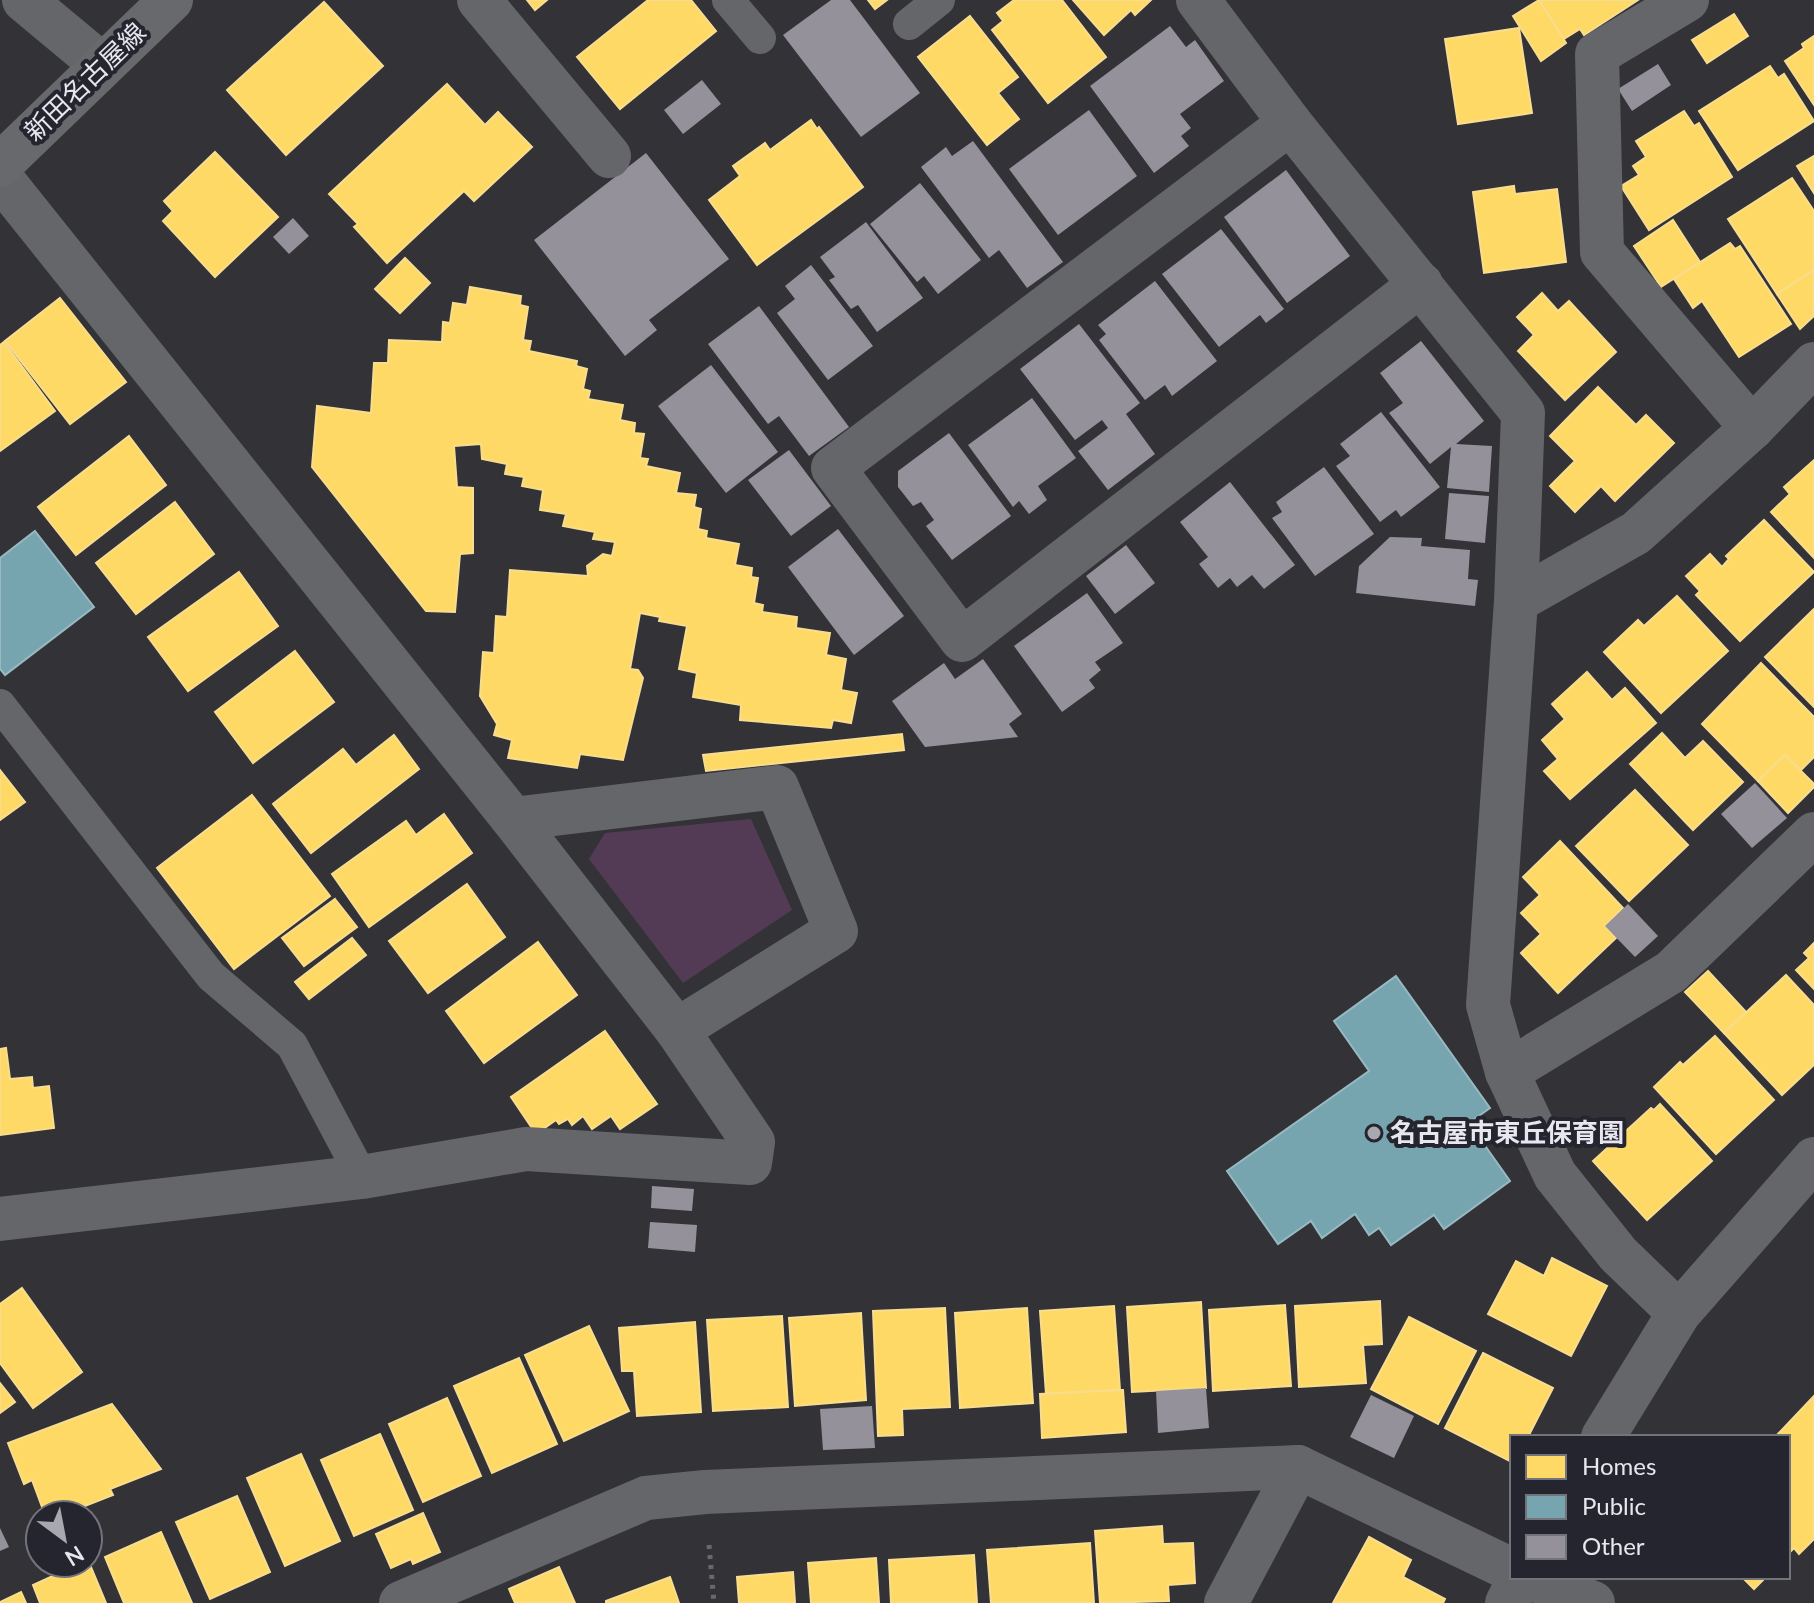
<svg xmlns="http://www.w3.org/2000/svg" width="1814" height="1603" viewBox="0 0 1814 1603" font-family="Lato,'Noto Sans JP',sans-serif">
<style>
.green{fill:#533b56}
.homes{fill:#ffd966;stroke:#f8dd8f;stroke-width:2}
.public{fill:#76a5af;stroke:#98b9c2;stroke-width:2}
.building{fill:#94919b}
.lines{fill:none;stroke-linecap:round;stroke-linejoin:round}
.path{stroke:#68696c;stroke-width:5;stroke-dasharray:4 6;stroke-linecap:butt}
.service{stroke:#656669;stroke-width:32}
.minor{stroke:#656669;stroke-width:44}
.tertiary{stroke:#656669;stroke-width:44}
.secondary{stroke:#68696c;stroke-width:44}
.poi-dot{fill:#a8a8af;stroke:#252530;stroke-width:3}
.labels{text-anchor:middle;stroke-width:8;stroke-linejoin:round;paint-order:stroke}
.street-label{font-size:26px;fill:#e8e7ef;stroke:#252530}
.poi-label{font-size:26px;font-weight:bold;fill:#e8e7ef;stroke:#252530;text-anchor:start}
</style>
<rect width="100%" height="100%" fill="#323237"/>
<polygon class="green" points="751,819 792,910 683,983 589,859 605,833"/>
<g class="homes">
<polygon points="527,0 547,0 535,10"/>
<polygon points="648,0 691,0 716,31 620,109 577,57"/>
<polygon points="868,0 887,0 875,9"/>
<polygon points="1014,0 1062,0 1106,57 1048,103 992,30 1003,21 997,13"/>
<polygon points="1073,0 1151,0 1135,15 1131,10 1104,35"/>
<polygon points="1539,0 1638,0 1584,35 1580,29 1564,39"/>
<polygon points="1539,0 1566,43 1541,61 1513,16"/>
<polygon points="324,2 383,66 286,155 227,90"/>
<polygon points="1734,14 1748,36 1707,63 1692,40"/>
<polygon points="970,16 1018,77 998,93 1019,119 987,145 918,57"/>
<polygon points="1519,28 1532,113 1458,124 1445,39"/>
<polygon points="1814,36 1814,105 1785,61 1804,48 1802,44"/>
<polygon points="1770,66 1778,78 1784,74 1814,121 1738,170 1699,111"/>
<polygon points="447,84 485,125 498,112 532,147 474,201 464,191 387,263 354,227 358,224 329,194"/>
<polygon points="1684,111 1694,126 1699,123 1732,177 1649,230 1621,186 1639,175 1633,166 1646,157 1636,141"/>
<polygon points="811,120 817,129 819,127 863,187 757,265 709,200 740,176 733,166 765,143 770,150"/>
<polygon points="215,152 278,217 215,277 163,221 173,211 164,201"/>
<polygon points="1814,156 1814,193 1797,166"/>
<polygon points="1792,178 1814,211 1814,270 1777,294 1728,219"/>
<polygon points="1514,186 1515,194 1557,189 1566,262 1484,273 1473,192"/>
<polygon points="1673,220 1700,262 1661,287 1634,246"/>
<polygon points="1730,243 1735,249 1740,246 1791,324 1739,357 1702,301 1693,308 1674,279"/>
<polygon points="405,258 430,283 400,313 375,289"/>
<polygon points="1814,270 1814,316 1800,329 1777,294"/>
<polygon points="470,287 521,296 520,305 528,307 523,340 531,341 529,351 577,361 576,366 587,369 583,389 590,391 588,399 623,405 620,420 635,423 634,433 644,434 640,458 648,459 646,466 680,473 676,493 696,495 694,507 701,509 698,529 707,531 706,538 739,544 735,565 752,568 751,577 758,578 754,603 763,605 762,612 797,617 796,628 830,633 826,655 846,659 841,690 857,693 851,723 833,720 831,728 740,720 741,705 693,697 697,673 679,669 687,626 659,621 660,617 640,613 630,669 638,670 643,678 623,760 580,754 577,768 508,758 512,740 494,735 497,724 480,696 483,652 494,653 496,616 507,617 510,570 588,576 587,566 603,554 612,556 615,542 593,539 595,532 563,526 566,514 540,510 543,490 522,486 524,477 505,474 507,464 482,459 481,444 454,446 457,487 473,488 473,553 460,554 455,612 426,611 312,467 317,406 371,413 374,363 388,363 389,340 442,342 443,322 450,323 453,303 467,305"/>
<polygon points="1542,293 1558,311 1569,301 1616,352 1565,400 1518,351 1534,335 1517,317"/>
<polygon points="60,298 126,382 70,424 5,341"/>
<polygon points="4,342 55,411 0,451 0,345"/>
<polygon points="1598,387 1636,425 1646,415 1674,443 1615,501 1601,486 1575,512 1550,486 1575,461 1550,436"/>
<polygon points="129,436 166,485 76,555 38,507"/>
<polygon points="1814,460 1814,558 1771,512 1790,494 1784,487"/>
<polygon points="175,502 214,554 136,614 96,563"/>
<polygon points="1764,520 1814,572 1740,641 1696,595 1700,591 1686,576 1710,554 1722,567 1729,559 1726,556"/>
<polygon points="239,572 278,626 188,691 148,637"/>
<polygon points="1677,596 1728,651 1661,713 1604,652 1638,620 1644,626"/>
<polygon points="1814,609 1814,707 1765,657"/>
<polygon points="295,651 334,702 253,763 215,712"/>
<polygon points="1761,663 1814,717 1814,757 1801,770 1785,755 1758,781 1702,724"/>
<polygon points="1587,672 1612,700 1625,688 1656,723 1570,799 1544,771 1558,759 1542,740 1565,719 1552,704"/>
<polygon points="1662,733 1685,758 1703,741 1743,782 1693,830 1630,764"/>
<polygon points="902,734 904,750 706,771 703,755"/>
<polygon points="394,735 419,769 311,853 273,804 343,749 356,765"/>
<polygon points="1785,755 1814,784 1814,787 1788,813 1758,781"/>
<polygon points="0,770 25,802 0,820"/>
<polygon points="1635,790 1688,845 1629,901 1576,846"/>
<polygon points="252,795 330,896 234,969 157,868"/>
<polygon points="444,814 472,853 369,927 332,874 406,821 416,835"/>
<polygon points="1560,841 1623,908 1605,926 1616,938 1558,993 1521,953 1541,934 1521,913 1540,895 1523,877"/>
<polygon points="467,884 505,937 428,993 389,941"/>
<polygon points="335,899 357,927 304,966 282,938"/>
<polygon points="352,938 366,955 309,999 295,982"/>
<polygon points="538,942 577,995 484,1063 446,1011"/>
<polygon points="1814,943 1814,989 1796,970 1809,958 1804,953"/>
<polygon points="1708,971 1746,1012 1724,1033 1685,992"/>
<polygon points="1786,975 1814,1005 1814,1065 1782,1095 1724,1033"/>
<polygon points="605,1031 657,1104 620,1129 611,1116 592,1129 583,1116 572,1125 568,1119 559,1124 556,1120 536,1134 511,1097"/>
<polygon points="1715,1036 1774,1100 1716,1154 1654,1087 1680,1062 1683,1065"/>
<polygon points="6,1048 10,1079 32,1077 33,1088 49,1086 54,1128 0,1135 0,1049"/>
<polygon points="1660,1104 1712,1161 1647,1220 1593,1161 1651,1108 1654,1110"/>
<polygon points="1552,1258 1607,1286 1571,1356 1488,1314 1516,1261 1544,1276"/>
<polygon points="22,1288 82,1372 33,1408 0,1363 0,1304"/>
<polygon points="1380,1301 1382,1344 1363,1345 1366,1383 1299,1387 1295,1306"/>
<polygon points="1201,1302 1206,1388 1132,1392 1127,1307"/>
<polygon points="1285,1305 1291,1386 1213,1391 1209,1310"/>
<polygon points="1114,1306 1120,1390 1046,1394 1040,1311"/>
<polygon points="945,1308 950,1407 902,1409 903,1435 878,1436 873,1311"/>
<polygon points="1027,1308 1033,1403 960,1408 955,1313"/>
<polygon points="861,1313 866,1400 795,1406 789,1318"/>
<polygon points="782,1316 788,1407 713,1411 707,1320"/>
<polygon points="1409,1317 1476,1351 1438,1424 1371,1389"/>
<polygon points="695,1322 701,1412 637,1416 634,1371 622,1371 619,1328"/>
<polygon points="589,1326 629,1411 564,1441 525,1355"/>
<polygon points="1483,1353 1553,1388 1528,1437 1512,1437 1512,1462 1445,1428"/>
<polygon points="519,1358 557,1444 492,1473 454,1386"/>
<polygon points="0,1383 15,1402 0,1413"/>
<polygon points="1120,1390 1123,1390 1126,1432 1042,1438 1040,1394"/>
<polygon points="1814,1396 1814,1539 1799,1554 1794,1548 1788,1554 1788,1437 1775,1437"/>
<polygon points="447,1398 481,1476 423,1502 389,1424"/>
<polygon points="112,1404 161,1469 110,1489 113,1495 62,1515 45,1515 32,1480 24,1484 8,1443"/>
<polygon points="380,1434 413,1510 354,1536 321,1460"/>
<polygon points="301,1454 340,1541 285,1566 247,1478"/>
<polygon points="237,1496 270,1572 210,1599 176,1522"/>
<polygon points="423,1513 440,1552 413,1564 411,1559 391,1568 376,1534"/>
<polygon points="1162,1526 1163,1544 1193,1543 1195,1583 1168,1585 1169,1601 1100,1603 1095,1531"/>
<polygon points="161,1532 192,1603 124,1603 105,1557"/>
<polygon points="1369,1537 1411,1560 1403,1577 1445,1599 1443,1603 1333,1603"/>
<polygon points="1090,1543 1094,1603 991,1603 987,1550"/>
<polygon points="974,1555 977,1603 891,1603 889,1560"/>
<polygon points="876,1558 879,1603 811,1603 808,1563"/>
<polygon points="88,1560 106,1603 40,1603 33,1585 81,1563 88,1563"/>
<polygon points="559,1567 575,1603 515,1603 509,1589"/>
<polygon points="793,1572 795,1603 739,1603 737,1577"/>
<polygon points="670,1577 679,1603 606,1603 606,1601"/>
<polygon points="1742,1577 1766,1577 1754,1589"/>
<polygon points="21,1592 26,1603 0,1603 0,1602"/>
</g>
<g class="public">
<polygon points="35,531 94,607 5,675 0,669 0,558"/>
<polygon points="1396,976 1490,1108 1469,1123 1510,1181 1444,1229 1434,1215 1391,1245 1379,1228 1369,1235 1355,1214 1322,1238 1311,1221 1278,1244 1227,1171 1369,1071 1334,1021"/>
</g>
<g class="building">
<polygon points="831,0 850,0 920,93 861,137 783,35"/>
<polygon points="1170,26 1186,47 1195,40 1224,81 1180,114 1191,128 1181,136 1189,146 1154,173 1090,86"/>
<polygon points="1658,64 1671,85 1632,111 1618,89"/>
<polygon points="702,80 721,104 683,134 664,110"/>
<polygon points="1089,110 1137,176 1058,235 1009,169"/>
<polygon points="973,141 1063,262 1027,288 999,250 989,258 921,167 946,147 952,156"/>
<polygon points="646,153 729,259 649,320 657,330 625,356 534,240"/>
<polygon points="1286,170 1350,256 1287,303 1224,217"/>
<polygon points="920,183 981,260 938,294 924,276 917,282 870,224"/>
<polygon points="293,218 309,236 289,254 273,237"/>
<polygon points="866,222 923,298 877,332 858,305 851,309 829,280 835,277 820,257"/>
<polygon points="1221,229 1284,309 1266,323 1260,315 1219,347 1162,274"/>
<polygon points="811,265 873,346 828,380 777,313 795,299 785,286"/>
<polygon points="1155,281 1217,361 1172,396 1165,385 1145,400 1099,340 1106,334 1098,325"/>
<polygon points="759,306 849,427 809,456 779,416 768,424 708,344"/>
<polygon points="1079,324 1140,403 1126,414 1155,454 1108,490 1078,451 1108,428 1102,420 1075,440 1020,369"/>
<polygon points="1421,341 1484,421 1456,444 1492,446 1489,492 1447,488 1451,447 1430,464 1389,413 1403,403 1380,373"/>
<polygon points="711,365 778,452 726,493 658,406"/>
<polygon points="1032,398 1076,458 1038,486 1047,500 1029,514 1019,501 1013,507 968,445"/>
<polygon points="1381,412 1440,487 1401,517 1396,510 1380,522 1336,466 1350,456 1340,444"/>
<polygon points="949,433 1011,516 952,560 926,526 934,520 921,502 913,506 898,487 898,471"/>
<polygon points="789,450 831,506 791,536 748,480"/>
<polygon points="1324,467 1374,534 1315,576 1272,518 1282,512 1276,502"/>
<polygon points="1230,482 1295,565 1264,589 1252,575 1237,587 1230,578 1218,588 1199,564 1208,557 1180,522"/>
<polygon points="1449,493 1489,496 1485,543 1445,539"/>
<polygon points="838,529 904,616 854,655 788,567"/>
<polygon points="1390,537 1422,538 1421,546 1470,550 1468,579 1478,580 1475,606 1356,593 1359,566"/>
<polygon points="1126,545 1155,583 1115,614 1086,576"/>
<polygon points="1087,593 1123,643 1095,662 1101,670 1089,680 1095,688 1062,712 1014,646"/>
<polygon points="983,659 1022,714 1009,724 1018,737 925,747 892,701 944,663 955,679"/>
<polygon points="1755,783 1787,818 1752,848 1721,814"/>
<polygon points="1628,904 1658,936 1635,957 1605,926"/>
<polygon points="652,1186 694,1189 692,1211 651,1208"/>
<polygon points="650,1222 697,1225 695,1252 648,1248"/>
<polygon points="1206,1388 1209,1428 1158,1433 1156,1391"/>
<polygon points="1371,1395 1414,1416 1394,1458 1350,1437"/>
<polygon points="872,1406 875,1448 823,1450 820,1409"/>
<polygon points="0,1528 9,1547 0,1551"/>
</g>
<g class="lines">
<polyline class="path" points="709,1545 714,1603"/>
<g class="service">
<polyline points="728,0 760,38"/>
<polyline points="909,24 939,0"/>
<polyline points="0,705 211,976 292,1045 362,1177"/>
</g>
<g class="minor">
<polyline points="24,0 102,65"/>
<polyline points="479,0 609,156"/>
<polyline points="1198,0 1290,123 1523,413 1516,601 1488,1005 1507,1072 1555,1175 1618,1254 1679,1313"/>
<polyline points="1687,0 1597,54 1602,252 1752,428"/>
<polyline points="1290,123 833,468 962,640 1421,284"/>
<polyline points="0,177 513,819 677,1030 753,1142 750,1163 526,1149 362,1177 0,1219"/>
<polyline points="1516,601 1636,533 1752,428 1814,364"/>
<polyline points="513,819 777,787 836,931 677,1030"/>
<polyline points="1507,1072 1671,972 1814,834"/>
<polyline points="1528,1577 1593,1603"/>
<polyline points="401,1603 646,1498 705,1492 1298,1467 1512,1570"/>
<polyline points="1226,1603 1298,1467"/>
</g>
<g class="tertiary">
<polyline points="1603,1437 1679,1313 1814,1159"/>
<polyline points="1507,1603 1520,1577"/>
</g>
<polyline class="secondary" points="0,165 171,0"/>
</g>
<circle class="poi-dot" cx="1374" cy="1133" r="8"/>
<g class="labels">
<g class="street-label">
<text transform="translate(85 82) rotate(-44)" y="9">新田名古屋線</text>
</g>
<g class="poi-label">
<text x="1390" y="1142">名古屋市東丘保育園</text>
</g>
</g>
<rect x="1510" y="1435" width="280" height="144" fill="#252530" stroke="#73737c" stroke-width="2"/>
<rect x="1526" y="1455" width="40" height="24" fill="#ffd966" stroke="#73737c" stroke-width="2"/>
<text x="1582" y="1475" font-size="24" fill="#e8e7ef">Homes</text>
<rect x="1526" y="1495" width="40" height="24" fill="#76a5af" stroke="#73737c" stroke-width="2"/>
<text x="1582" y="1515" font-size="24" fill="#e8e7ef">Public</text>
<rect x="1526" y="1535" width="40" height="24" fill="#94919b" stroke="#73737c" stroke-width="2"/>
<text x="1582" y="1555" font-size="24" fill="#e8e7ef">Other</text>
<g transform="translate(64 1539) rotate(148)"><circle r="38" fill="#252530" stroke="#73737c" stroke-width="2"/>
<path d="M0-6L14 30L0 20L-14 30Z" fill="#a8a8af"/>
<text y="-12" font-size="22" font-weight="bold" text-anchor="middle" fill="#e8e7ef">N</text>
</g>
</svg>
